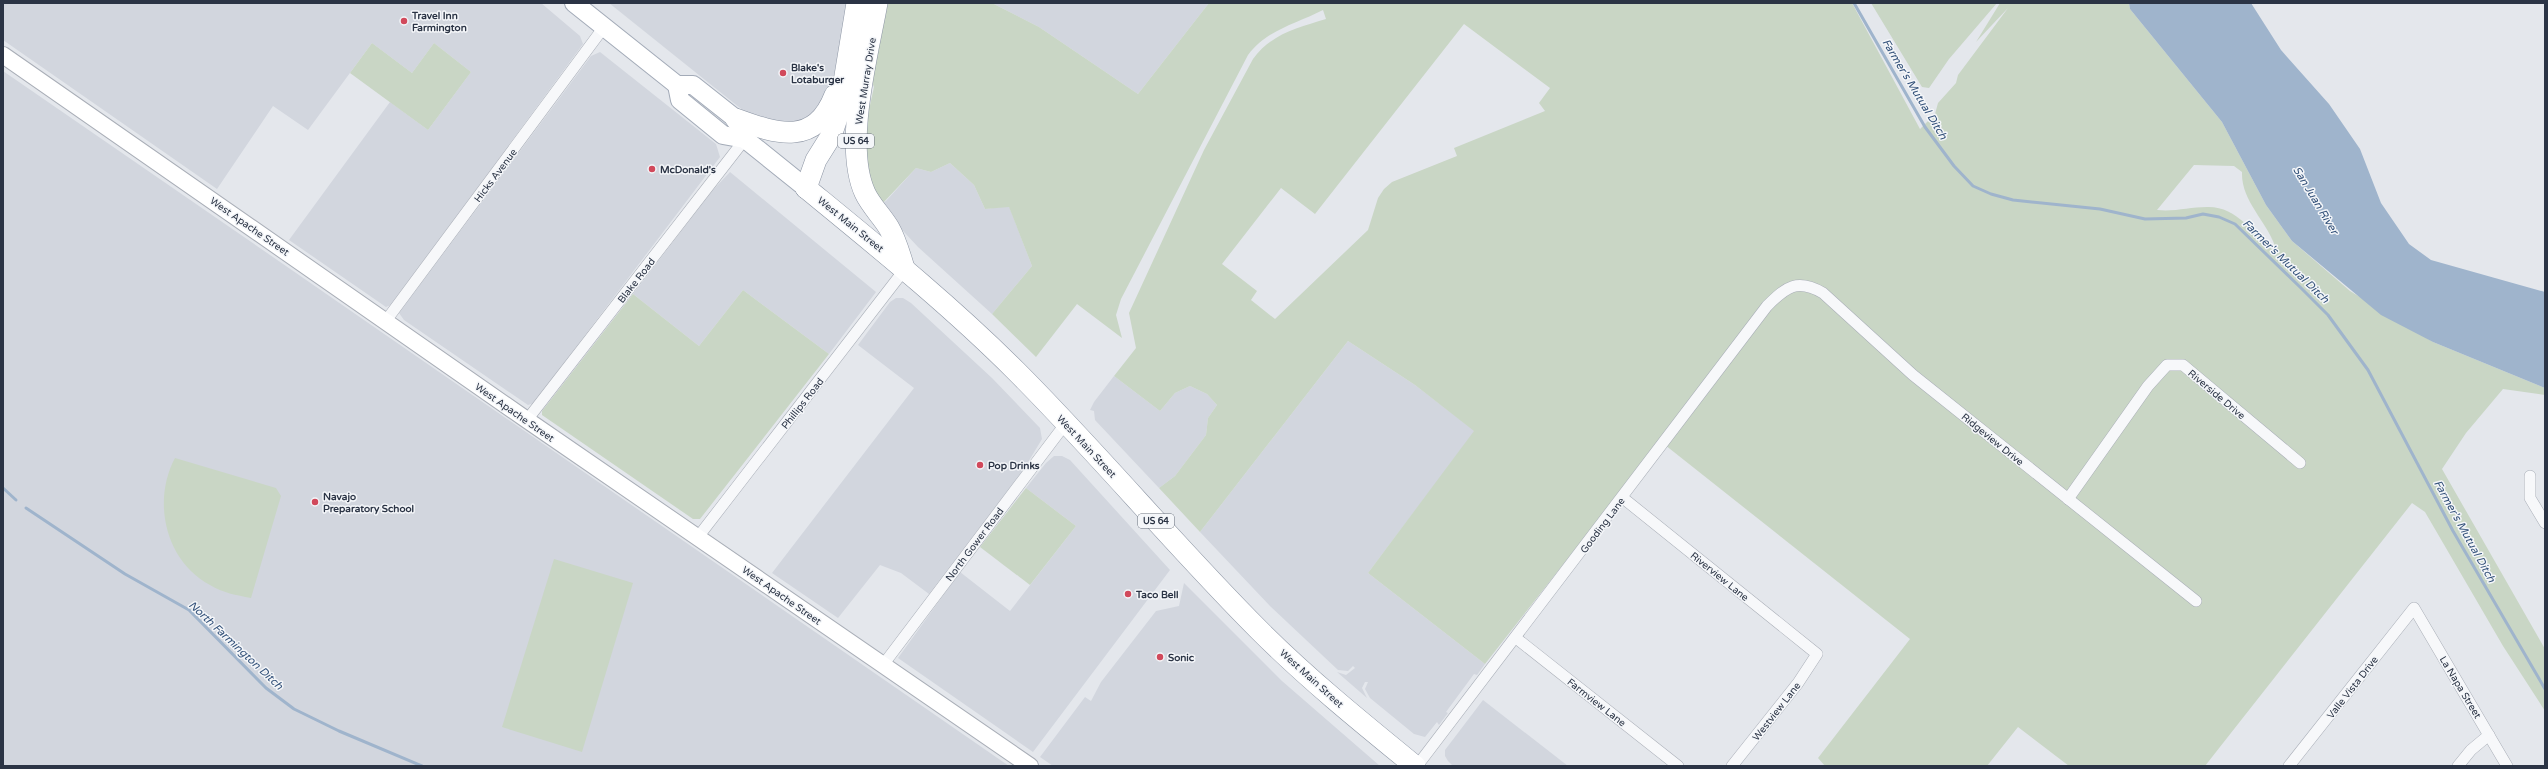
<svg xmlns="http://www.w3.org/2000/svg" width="2548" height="769" viewBox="0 0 2548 769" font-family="'Varela Round',sans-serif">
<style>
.built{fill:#d2d6de}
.green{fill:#c9d6c5;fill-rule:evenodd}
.water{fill:#9fb4cc}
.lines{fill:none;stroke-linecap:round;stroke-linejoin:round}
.stream{stroke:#9fb4cc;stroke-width:3}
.street-casing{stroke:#a9aeb7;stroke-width:12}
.secondary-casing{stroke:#a9aeb7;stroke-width:18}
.primary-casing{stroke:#a3abb8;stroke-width:20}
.highway-casing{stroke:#8b94a3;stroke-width:22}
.street{stroke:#f7f8fa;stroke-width:11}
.secondary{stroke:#fff;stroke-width:16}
.primary{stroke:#fff;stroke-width:18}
.highway{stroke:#fff;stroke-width:21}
.poi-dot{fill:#d1495b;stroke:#f4f6f9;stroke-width:1.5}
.labels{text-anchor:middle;stroke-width:3;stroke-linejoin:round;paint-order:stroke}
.shield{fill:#f4f6f9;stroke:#676e7b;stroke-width:1}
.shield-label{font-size:9px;font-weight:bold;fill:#2b3445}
.poi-label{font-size:10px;font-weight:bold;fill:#2b3445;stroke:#f4f6f9;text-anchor:start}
.street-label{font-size:10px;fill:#2b3445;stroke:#f4f6f9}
.water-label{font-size:11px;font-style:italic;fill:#34527a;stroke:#f4f6f9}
</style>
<rect width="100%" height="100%" fill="#e4e7ec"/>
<g class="built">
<polygon points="3,3 541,3 580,36 583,44 391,305 386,307 289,240 390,102 428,130 471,72 434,43 412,73 372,43 308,130 273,106 217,189 3,40"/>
<polygon points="609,3 849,3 829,100 801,127 750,116"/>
<polygon points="992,3 1209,3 1138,94 1039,27"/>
<polygon points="600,52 716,144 720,157 545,388 534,403 528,405 404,320 399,313 591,56"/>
<polygon points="3,71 244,237 1009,766 3,766"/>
<polygon points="950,163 974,185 985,209 1009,206 1032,266 992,314 918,247 879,205 886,201 916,168 931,172"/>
<polygon points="730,172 876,292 829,354 743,290 699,346 633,294 712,191"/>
<polygon points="896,298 903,298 911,303 992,378 1040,428 1042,439 1024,469 929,594 901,573 880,565 838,618 772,573 914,388 858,345 890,302"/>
<polygon points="1348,341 1415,385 1475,431 1368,573 1485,664 1477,675 1474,674 1446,712 1448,713 1439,725 1437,722 1425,737 1414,734 1370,698 1365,689 1368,682 1365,682 1362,688 1367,698 1337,672 1346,675 1355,668 1353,666 1348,671 1338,670 1270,606 1200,532"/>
<polygon points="1114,376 1160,411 1175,393 1190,386 1207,394 1217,405 1208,418 1206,435 1175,476 1159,488 1095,420 1094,411 1090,410 1094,402"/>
<polygon points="1054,456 1062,456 1070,460 1170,570 1033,752 898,658 960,572 1010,611 1076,526 1026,488 1046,463"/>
<polygon points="1184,583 1282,681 1380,766 1053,766 1040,757 1085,697 1091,701 1101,682 1156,611 1179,606"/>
<polygon points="1483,700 1568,766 1453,766 1448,761 1445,756 1445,750"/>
</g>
<g class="green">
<path d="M 888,3 L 992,3 L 1039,27 L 1138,94 L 1209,3 L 1852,3 L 1920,129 L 1935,114 L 1938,103 L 1956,83 L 1958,75 L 2008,8 L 1976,42 L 2000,3 L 2129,3 L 2130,9 L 2222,122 L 2266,205 L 2292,241 L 2350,291 L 2433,342 L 2545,388 L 2545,395 L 2503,389 L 2466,433 L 2442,469 L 2545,649 L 2545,711 L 2503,646 L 2425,512 L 2412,503 L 2205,766 L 2069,766 L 2018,727 L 1987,766 L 1825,766 L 1818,758 L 1910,639 L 1660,441 L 1485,664 L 1368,573 L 1474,431 L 1415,385 L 1348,341 L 1200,532 L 1159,488 L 1175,476 L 1206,435 L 1208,418 L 1217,405 L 1207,394 L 1190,386 L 1175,393 L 1160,411 L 1114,376 L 1136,348 L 1129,313 L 1204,150 L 1253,59 C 1271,34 1297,28 1326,19 L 1323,10 C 1296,24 1268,29 1248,55 L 1121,299 L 1116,315 L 1122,338 L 1077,304 L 1036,357 L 992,314 L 1032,266 L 1009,207 L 985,209 L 974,185 L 950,163 L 931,172 L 916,168 L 882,204 L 865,172 L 867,107 L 870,105 L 874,87 L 872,82 ZM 1464,24 L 1550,88 L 1539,103 L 1545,111 L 1454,148 L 1457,156 L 1392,182 L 1384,189 L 1378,198 L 1368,230 L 1275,319 L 1251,300 L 1257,291 L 1222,264 L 1281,188 L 1315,214 ZM 2194,165 L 2234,166 L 2242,172 C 2241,201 2266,220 2275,246 L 2273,250 C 2253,234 2237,206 2207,207 C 2190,207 2174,212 2157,210 Z"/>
<polygon points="1871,3 1997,3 1949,59 1929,88 1922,87"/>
<polygon points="372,43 412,73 434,43 471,72 428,130 350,73"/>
<polygon points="743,290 829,354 700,519 693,519 542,415 542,411 633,294 699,346"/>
<path d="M 175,458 L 276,488 L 281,496 L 251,598 C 236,595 223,593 210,585 C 165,561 152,501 175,458 Z"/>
<polygon points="1026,488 1076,526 1030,585 980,547"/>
<polygon points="554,559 633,583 582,752 502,727"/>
</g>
<polygon class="water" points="2129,3 2251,3 2281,50 2329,104 2360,149 2381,203 2409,244 2431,260 2545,292 2545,388 2433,342 2381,315 2292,241 2266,205 2222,122 2130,9"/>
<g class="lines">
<g class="stream">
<polyline points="1854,3 1925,127 1954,166 1973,186 1991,194 2013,200 2100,209 2145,219 2186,218 2203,214 2219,217 2235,224 2301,288 2328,315 2368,370 2453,531 2545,689"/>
<polyline points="3,488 16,500"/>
<polyline points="26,508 125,574 189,610 266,688 294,709 339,731 422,766"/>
</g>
<g class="street-casing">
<g id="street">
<polyline points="385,322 604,27"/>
<polyline points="527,420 745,139"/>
<polyline points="2530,476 2530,498 2545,523"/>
<polyline points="1623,498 1817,654 1798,683 1732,766"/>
<polyline points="2068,499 2148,386 2167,365 2183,365 2300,463"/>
<polyline points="698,537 905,269"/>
<polyline points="1516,638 1678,766"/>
<polyline points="883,665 1066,423"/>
<path d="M 1417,766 L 1767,306 C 1786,287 1797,278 1823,293 L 1913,375 L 2196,601"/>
<polyline points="2289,766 2414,608 2507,766"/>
<polyline points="2458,766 2471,750 2489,735"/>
</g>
</g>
<g class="secondary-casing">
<polyline id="secondary" points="3,55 527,420 1030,766"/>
</g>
<g class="primary-casing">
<g id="primary">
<polyline points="574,3 677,85 693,85 736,119 745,139 806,188"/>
<polyline points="677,85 680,100 723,135 745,139"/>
</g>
</g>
<g class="highway-casing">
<g id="highway">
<path d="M 877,3 C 868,54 843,145 865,193 C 871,206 882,216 889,228 C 896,240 900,255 904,268"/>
<path d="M 736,119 C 777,134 815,147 835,95"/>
<path d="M 806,188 C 878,247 950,305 1016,371 C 1100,455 1175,546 1259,630 C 1308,679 1361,722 1415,766"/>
<polyline points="806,188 816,160 831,136 839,112 857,3"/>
</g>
</g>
<use href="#street" class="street"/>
<use href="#secondary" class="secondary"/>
<use href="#primary" class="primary"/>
<use href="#highway" class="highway"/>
</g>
<g class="poi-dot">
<circle cx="404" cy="21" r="4"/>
<circle cx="783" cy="73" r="4"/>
<circle cx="652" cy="169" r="4"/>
<circle cx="980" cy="465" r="4"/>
<circle cx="315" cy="502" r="4"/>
<circle cx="1128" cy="594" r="4"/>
<circle cx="1160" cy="657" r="4"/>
</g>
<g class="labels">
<g class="shield">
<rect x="838" y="134" width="36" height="14" rx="3"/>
<rect x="1138" y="514" width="36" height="14" rx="3"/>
</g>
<g class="shield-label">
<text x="856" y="144">US 64</text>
<text x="1156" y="524">US 64</text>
</g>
<g class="poi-label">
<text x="412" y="19">Travel Inn<tspan x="412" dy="12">Farmington</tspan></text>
<text x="791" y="71">Blake's<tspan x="791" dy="12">Lotaburger</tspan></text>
<text x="660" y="173">McDonald's</text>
<text x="988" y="469">Pop Drinks</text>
<text x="323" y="500">Navajo<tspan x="323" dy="12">Preparatory School</tspan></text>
<text x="1136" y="598">Taco Bell</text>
<text x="1168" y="661">Sonic</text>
</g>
<g class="street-label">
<text transform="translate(865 81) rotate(-81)" y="4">West Murray Drive</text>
<text transform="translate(495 175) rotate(-53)" y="4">Hicks Avenue</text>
<text transform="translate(851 224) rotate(39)" y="4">West Main Street</text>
<text transform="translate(250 226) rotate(35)" y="4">West Apache Street</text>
<text transform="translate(636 280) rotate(-52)" y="4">Blake Road</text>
<text transform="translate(2217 394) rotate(40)" y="4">Riverside Drive</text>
<text transform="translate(802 403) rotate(-52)" y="4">Phillips Road</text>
<text transform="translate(515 412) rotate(35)" y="4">West Apache Street</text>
<text transform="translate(1993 439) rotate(39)" y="4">Ridgeview Drive</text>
<text transform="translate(1087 446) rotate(47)" y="4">West Main Street</text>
<text transform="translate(1602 525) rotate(-53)" y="4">Gooding Lane</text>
<text transform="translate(974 544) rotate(-53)" y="4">North Gower Road</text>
<text transform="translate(1720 576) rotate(39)" y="4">Riverview Lane</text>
<text transform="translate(782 595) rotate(35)" y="4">West Apache Street</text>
<text transform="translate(1312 678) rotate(42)" y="4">West Main Street</text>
<text transform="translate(2352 687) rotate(-52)" y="4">Valle Vista Drive</text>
<text transform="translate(2461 687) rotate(59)" y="4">La Napa Street</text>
<text transform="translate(1597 702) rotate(38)" y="4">Farmview Lane</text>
<text transform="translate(1776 711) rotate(-52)" y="4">Westview Lane</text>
</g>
<g class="water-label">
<text transform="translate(1915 89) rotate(59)" y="4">Farmer's Mutual Ditch</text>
<text transform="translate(2316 200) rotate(59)" y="4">San Juan River</text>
<text transform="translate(2286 261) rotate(44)" y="4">Farmer's Mutual Ditch</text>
<text transform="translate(2465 531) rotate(61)" y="4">Farmer's Mutual Ditch</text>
<text transform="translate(236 645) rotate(43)" y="4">North Farmington Ditch</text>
</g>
</g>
<rect width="2548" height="769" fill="none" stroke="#2b3445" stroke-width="8"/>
</svg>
